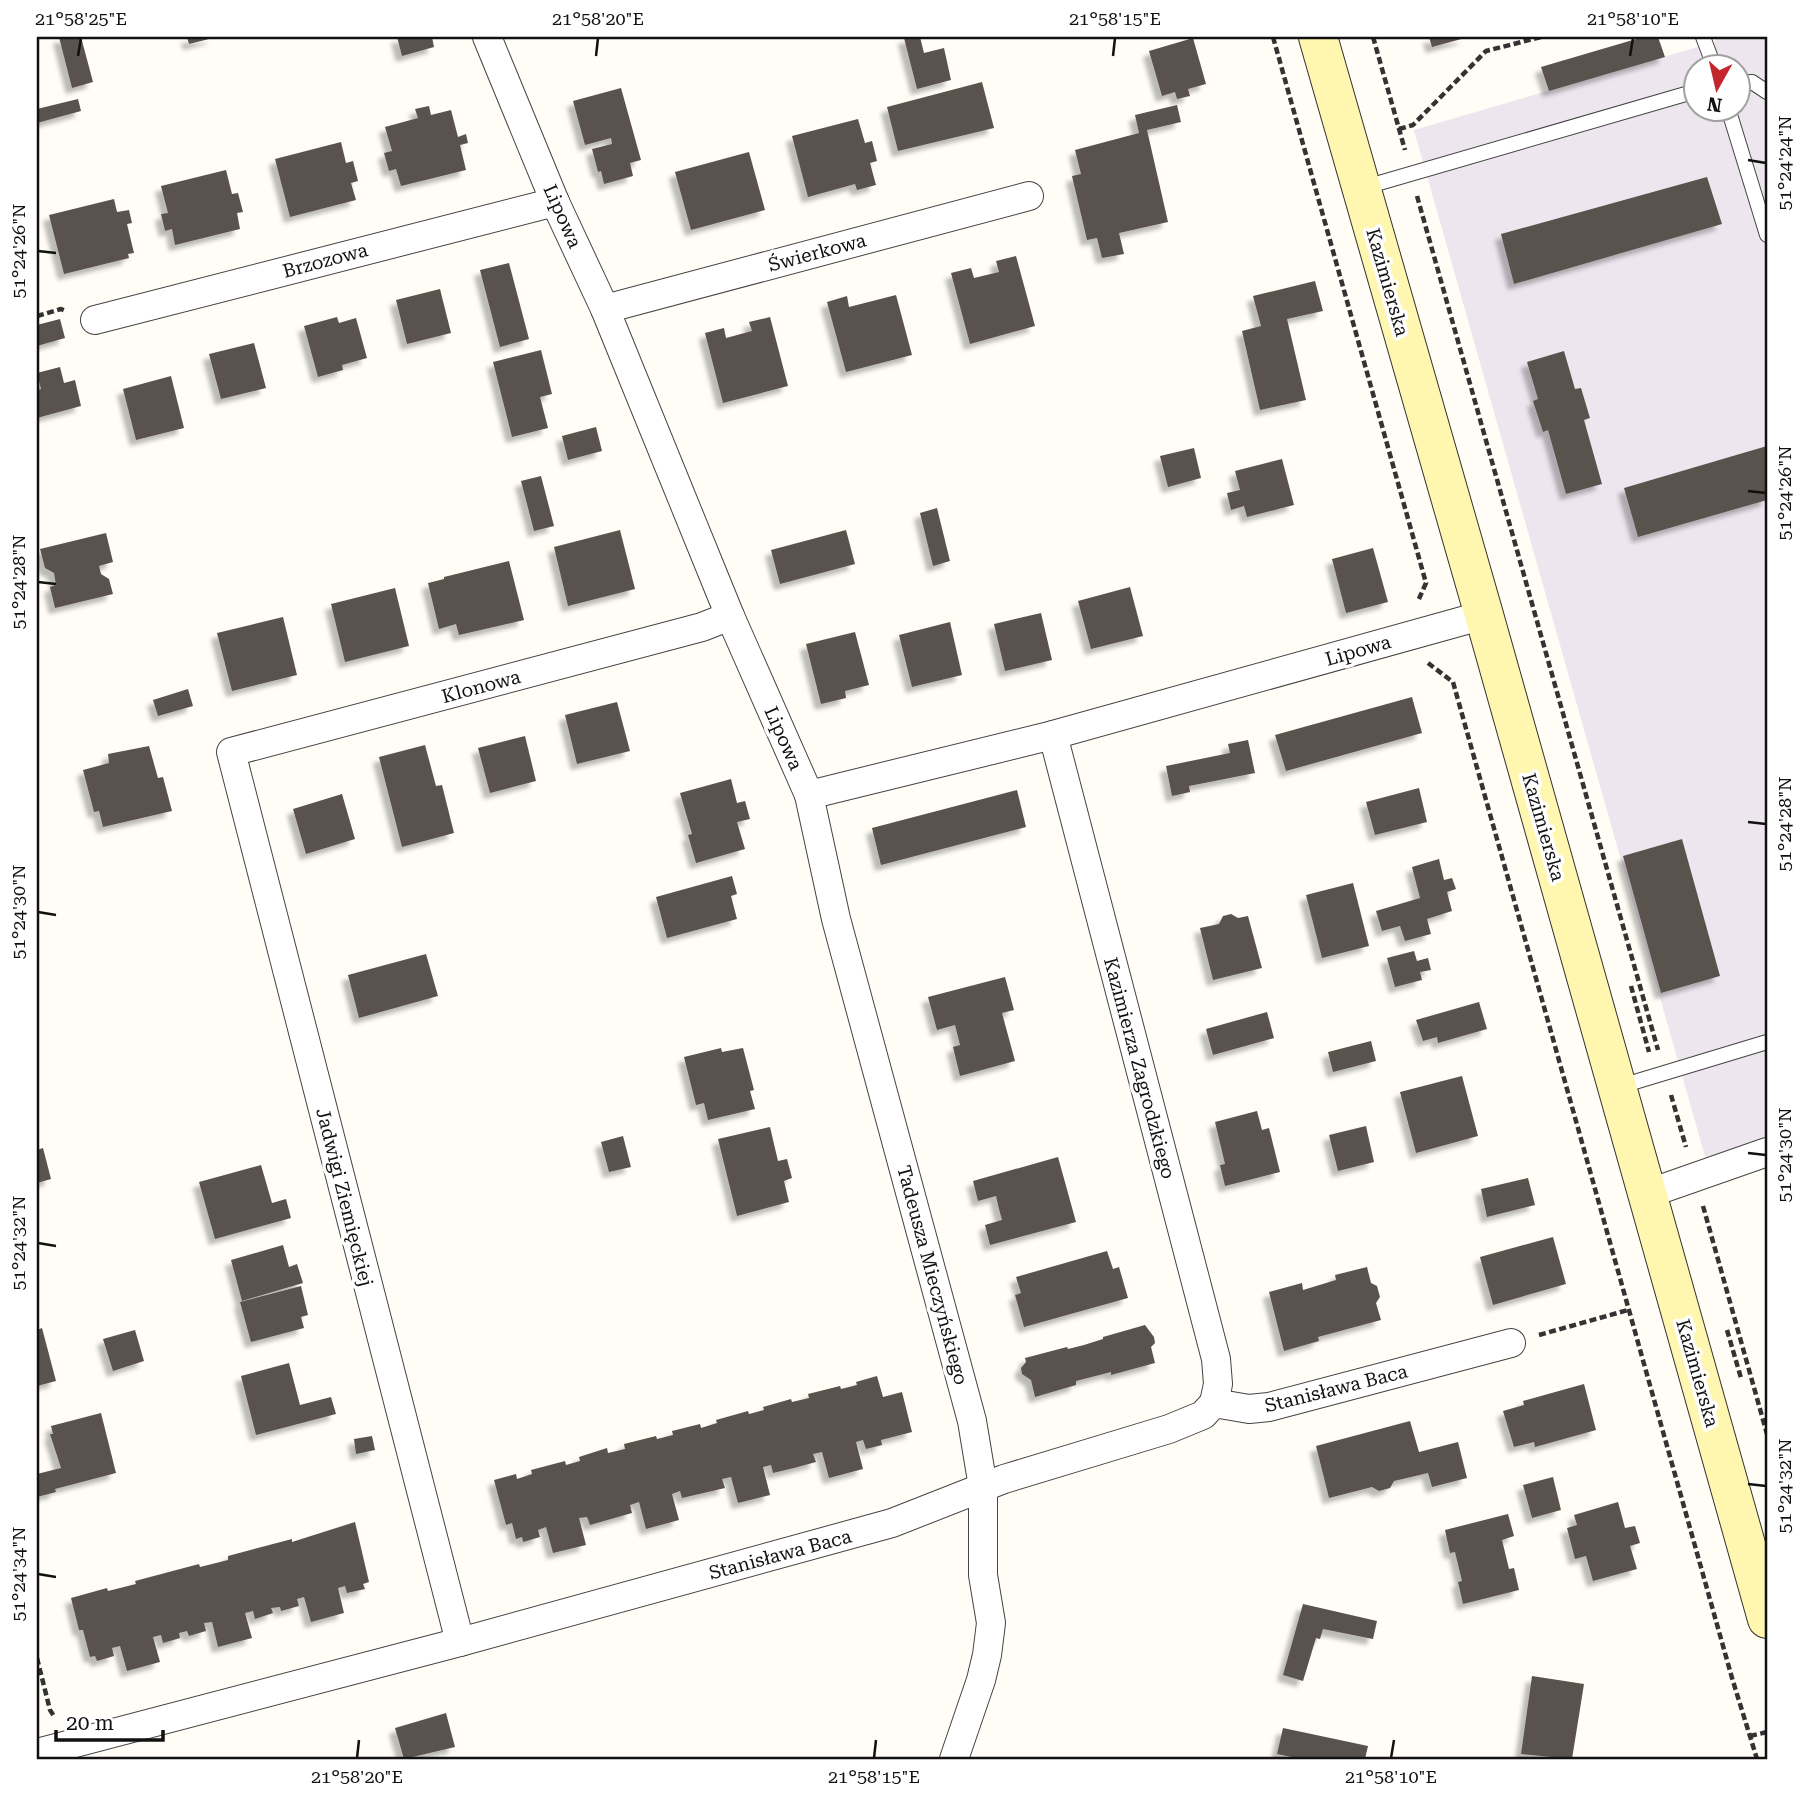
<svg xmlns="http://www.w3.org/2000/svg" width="1804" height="1796" viewBox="0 0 1804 1796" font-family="'Roboto Serif',serif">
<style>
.industrial{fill:#eee6ef;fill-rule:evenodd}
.building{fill:#5a524d;filter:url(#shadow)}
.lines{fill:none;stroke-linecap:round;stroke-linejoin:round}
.service-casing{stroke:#444;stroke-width:16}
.minor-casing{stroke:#444;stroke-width:30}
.secondary-casing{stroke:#333;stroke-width:40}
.path{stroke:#333;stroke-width:4.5;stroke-dasharray:7 3.5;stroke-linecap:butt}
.service{stroke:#fff;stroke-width:14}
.minor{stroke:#fff;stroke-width:28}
.secondary{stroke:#fff6b0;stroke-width:38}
.ticks{fill:none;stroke:#111;stroke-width:2.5}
.labels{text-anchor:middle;stroke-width:7;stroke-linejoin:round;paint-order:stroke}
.street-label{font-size:19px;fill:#111;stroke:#fff}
.neatline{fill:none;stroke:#111;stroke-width:2.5}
.ticks-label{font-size:18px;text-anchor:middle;fill:#111}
</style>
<defs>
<filter id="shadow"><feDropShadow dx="-6" dy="6" stdDeviation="2" flood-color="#0004"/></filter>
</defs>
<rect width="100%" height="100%" fill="#fffdf5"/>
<path class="industrial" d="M 1715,37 L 1767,37 L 1767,1137 L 1706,1160 L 1414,130 L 1715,42 ZM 1696,66 L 1738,66 L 1738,108 L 1696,108 Z"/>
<g class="building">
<polygon points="59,37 81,37 93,82 72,88"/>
<polygon points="187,37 213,37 213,38 189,44"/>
<polygon points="397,37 432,37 434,47 402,56"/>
<polygon points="910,37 920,37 924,53 944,48 951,80 917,89 904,38"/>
<polygon points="1429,37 1465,37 1465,38 1432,47"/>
<polygon points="1643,37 1658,37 1665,57 1549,91 1541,67"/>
<polygon points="1193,38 1206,84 1188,89 1190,96 1177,99 1175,92 1162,96 1149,51"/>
<polygon points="982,82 994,128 898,151 887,107"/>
<polygon points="621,88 641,160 630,163 633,176 604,184 601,171 598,172 592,149 612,144 611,138 585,145 573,101"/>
<polygon points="78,99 81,111 37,123 37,109"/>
<polygon points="1177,105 1181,122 1147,130 1168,222 1119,233 1124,254 1102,258 1097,238 1087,240 1072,176 1081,174 1075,150 1139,133 1135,115"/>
<polygon points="429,106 431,115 451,110 458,137 466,134 468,143 460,145 466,170 401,186 396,169 389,171 384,153 392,151 385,127 418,118 415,109"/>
<polygon points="858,119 865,143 872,141 877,161 870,163 876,185 857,190 855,184 808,197 792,136"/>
<polygon points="341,142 346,163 353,161 358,181 351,183 356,200 290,217 275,159"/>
<polygon points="749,152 765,210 691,230 675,172"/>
<polygon points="226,170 232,194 238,193 243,212 237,213 240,229 175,245 172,229 165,231 161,214 168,213 161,186"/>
<polygon points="1707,177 1722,224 1514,284 1501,234"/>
<polygon points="114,199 117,212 129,210 132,223 127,224 134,253 128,254 129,258 64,274 49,215"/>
<polygon points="1016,256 1035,326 970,344 951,273 971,268 974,278 999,272 996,261"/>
<polygon points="509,263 529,339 500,347 480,270"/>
<polygon points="1315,281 1323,311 1287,319 1306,400 1260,410 1242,331 1261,326 1253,296"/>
<polygon points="440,289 451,333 407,344 396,300"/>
<polygon points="896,295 912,355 846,372 827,302 847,296 849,307"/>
<polygon points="337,317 339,323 356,318 367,358 342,365 343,370 318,377 304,326"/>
<polygon points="770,317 788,386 723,403 705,333 724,328 726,338 752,331 749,322"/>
<polygon points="60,319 65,338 37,346 37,325"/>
<polygon points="254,343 266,388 221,399 209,354"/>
<polygon points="541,350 552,394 540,397 548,428 512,437 493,362"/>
<polygon points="1564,351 1575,389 1581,388 1590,418 1584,420 1602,484 1566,494 1548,430 1543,432 1533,401 1538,399 1527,362"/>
<polygon points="60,367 64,383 75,380 81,406 37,418 37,390 41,389 37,373"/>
<polygon points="171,376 184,428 136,440 123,389"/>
<polygon points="596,427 602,451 568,460 562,436"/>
<polygon points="1767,446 1767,500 1638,537 1624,488"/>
<polygon points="1194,448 1201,478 1168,487 1160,456"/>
<polygon points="1282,459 1294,505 1247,517 1244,506 1231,510 1227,493 1240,490 1235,471"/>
<polygon points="541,476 554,526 534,531 521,481"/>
<polygon points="937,508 950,561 933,566 920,513"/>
<polygon points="620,530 635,589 568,606 554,547"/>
<polygon points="846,530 855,564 780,584 771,550"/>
<polygon points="106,533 113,562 99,566 101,574 109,579 113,594 55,608 50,587 56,585 54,573 45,568 40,549"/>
<polygon points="1373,548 1388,602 1346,613 1332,559"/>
<polygon points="509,561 524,620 459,635 456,624 439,629 428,583 444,579 444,577"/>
<polygon points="1130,587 1143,636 1091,649 1078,601"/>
<polygon points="395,588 409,646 345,662 331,604"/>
<polygon points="1041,613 1052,660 1005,671 994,624"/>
<polygon points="283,617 297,675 232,691 217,633"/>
<polygon points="950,622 962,675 912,687 899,635"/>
<polygon points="855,632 869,685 845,691 846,698 821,704 806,644"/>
<polygon points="188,689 193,706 158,716 153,700"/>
<polygon points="1412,697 1422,733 1286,771 1275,735"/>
<polygon points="617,702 630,751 577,764 565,715"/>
<polygon points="525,736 536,781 490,793 478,748"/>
<polygon points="1248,740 1255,773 1189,786 1190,792 1172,796 1166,766 1230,753 1228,744"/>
<polygon points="425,745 436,786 442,785 454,833 402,847 379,757"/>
<polygon points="149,746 158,778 163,777 172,811 103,827 99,811 94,812 83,770 109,763 108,754"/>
<polygon points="731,779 737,803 745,801 750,819 737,822 745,849 696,863 688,835 692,834 680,793"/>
<polygon points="1419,788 1427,822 1375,835 1366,802"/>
<polygon points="1017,790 1026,827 881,865 872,828"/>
<polygon points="342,794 355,839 306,854 293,809"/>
<polygon points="1682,839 1720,976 1661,993 1623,856"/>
<polygon points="1439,859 1444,880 1452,878 1456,889 1447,892 1452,911 1427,919 1431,934 1405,941 1400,926 1382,931 1376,911 1420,898 1412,867"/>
<polygon points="732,876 737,894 731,896 737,919 667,938 656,897"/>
<polygon points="1353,883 1369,946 1322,958 1306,895"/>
<polygon points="1231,914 1238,918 1248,916 1262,968 1213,980 1200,928 1219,924 1223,916"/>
<polygon points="1414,951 1417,961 1428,958 1431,970 1420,972 1422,980 1395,987 1387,958"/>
<polygon points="426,954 438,996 359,1018 348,975"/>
<polygon points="1005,977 1014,1010 1002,1013 1015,1061 960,1076 953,1047 960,1045 955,1025 937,1030 928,997"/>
<polygon points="1479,1002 1487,1029 1438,1043 1437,1037 1423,1041 1416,1020"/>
<polygon points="1267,1012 1274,1038 1213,1055 1206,1029"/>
<polygon points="1371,1041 1376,1061 1333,1072 1328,1052"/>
<polygon points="721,1048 722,1052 743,1048 754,1090 750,1091 755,1109 708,1120 704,1103 696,1105 684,1057"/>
<polygon points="1462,1076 1478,1136 1416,1153 1400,1092"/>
<polygon points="1257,1111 1262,1130 1269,1128 1280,1172 1225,1186 1220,1165 1225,1164 1215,1122"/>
<polygon points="1366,1126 1374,1162 1338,1171 1329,1135"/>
<polygon points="770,1127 778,1161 787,1159 792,1178 784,1181 789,1202 737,1216 718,1139"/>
<polygon points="623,1136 631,1167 609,1172 601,1142"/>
<polygon points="43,1148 51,1179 37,1183 37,1150"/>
<polygon points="1058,1157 1076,1222 990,1245 985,1225 1002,1220 999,1209 996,1196 978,1201 973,1181"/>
<polygon points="261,1165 272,1203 286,1199 291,1218 215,1239 199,1182"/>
<polygon points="1528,1178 1535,1205 1487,1217 1481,1189"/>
<polygon points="1553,1237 1566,1284 1493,1305 1480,1257"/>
<polygon points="283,1245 289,1267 297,1264 303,1283 242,1301 231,1260"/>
<polygon points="1107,1251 1113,1269 1119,1267 1128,1298 1024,1327 1015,1295 1021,1293 1016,1277"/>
<polygon points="1367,1267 1371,1283 1377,1286 1380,1297 1376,1303 1381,1320 1318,1337 1319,1341 1284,1351 1269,1292 1302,1283 1303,1290 1336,1280 1335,1275"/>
<polygon points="301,1286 308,1315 301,1317 304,1328 251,1342 240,1302"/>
<polygon points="1145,1325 1154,1337 1155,1343 1151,1347 1155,1363 1111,1375 1111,1372 1076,1381 1076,1385 1035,1397 1031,1380 1022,1374 1021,1368 1026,1362 1025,1358 1067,1347 1068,1349 1084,1345 1103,1339 1103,1337"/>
<polygon points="42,1328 56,1381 37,1386 37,1330"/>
<polygon points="135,1330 144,1361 113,1371 103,1339"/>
<polygon points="289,1363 300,1405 331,1397 336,1414 256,1435 241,1376"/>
<polygon points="877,1376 883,1397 902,1392 912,1432 881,1440 882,1445 866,1449 863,1440 856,1442 863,1469 829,1478 822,1452 813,1454 816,1462 794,1468 773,1473 771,1465 763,1467 770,1495 738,1503 731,1477 722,1479 725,1488 682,1498 680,1491 672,1494 679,1520 646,1529 639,1502 630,1505 632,1513 590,1525 587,1517 579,1518 586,1545 553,1553 546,1527 538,1530 540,1537 523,1542 522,1537 516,1539 512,1523 506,1525 494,1480 516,1474 517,1479 532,1474 531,1470 565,1461 566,1465 580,1461 579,1457 607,1448 608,1453 625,1449 624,1444 656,1436 657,1439 673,1435 672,1431 700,1424 701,1428 717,1423 716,1420 748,1411 749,1414 764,1410 763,1407 791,1399 792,1402 809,1398 808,1394 840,1386 841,1389 857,1385 856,1382"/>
<polygon points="1584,1384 1596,1430 1535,1447 1534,1442 1514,1447 1503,1411 1524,1405 1523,1401"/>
<polygon points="101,1413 116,1473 55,1489 56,1492 37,1497 37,1474 61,1468 50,1434 53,1434 51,1426"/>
<polygon points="1410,1421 1419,1452 1458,1442 1467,1478 1432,1487 1428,1473 1394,1481 1390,1488 1379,1491 1372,1487 1329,1498 1316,1446"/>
<polygon points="372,1436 375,1450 356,1454 354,1439"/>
<polygon points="1553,1477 1561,1510 1532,1518 1523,1485"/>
<polygon points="1618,1502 1625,1528 1635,1526 1640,1543 1630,1546 1637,1569 1593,1581 1586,1556 1575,1559 1567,1528 1577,1525 1574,1515"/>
<polygon points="1508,1514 1514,1536 1502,1540 1509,1569 1514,1568 1519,1590 1463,1604 1458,1582 1462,1581 1455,1552 1450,1553 1445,1530"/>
<polygon points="355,1522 369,1582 363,1584 365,1589 347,1593 345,1586 338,1588 344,1613 311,1622 304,1597 297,1599 299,1606 281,1611 280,1607 271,1608 273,1613 255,1619 253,1611 245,1613 252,1638 218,1647 212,1622 204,1623 206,1631 189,1636 187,1631 179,1633 180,1638 163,1643 161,1635 153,1637 160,1662 127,1671 120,1646 112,1648 114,1656 97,1661 95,1656 90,1657 83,1630 79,1630 71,1598 107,1588 108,1591 136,1584 135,1581 199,1564 200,1567 228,1560 228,1556 292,1539 292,1542"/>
<polygon points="1303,1604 1377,1621 1373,1639 1323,1629 1320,1639 1316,1638 1303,1681 1283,1675"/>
<polygon points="1532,1676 1584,1684 1572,1759 1521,1754"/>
<polygon points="446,1713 455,1747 404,1759 395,1728"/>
<polygon points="1283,1728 1368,1746 1365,1759 1301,1759 1277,1754"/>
</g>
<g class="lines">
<g class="service-casing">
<g id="service">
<polyline points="1703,37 1714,66"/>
<polyline points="1738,83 1752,82 1767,92"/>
<polyline points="1728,108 1767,235"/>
<polyline points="1362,188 1696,91"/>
<polyline points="1618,1087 1767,1042"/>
</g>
</g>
<g class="minor-casing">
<g id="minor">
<polyline points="487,37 555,202 605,309 730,616 809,795 1053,735 1484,615"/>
<polyline points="605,309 1029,196"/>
<polyline points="95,320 555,202"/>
<polyline points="1053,735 1216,1359 1218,1384 1214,1403"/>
<polyline points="809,795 836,919 972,1421 983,1487 983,1575 991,1623 987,1655 981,1680 954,1759"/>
<polyline points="1647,1194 1767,1152"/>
<polyline points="460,1642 231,752 702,627 730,616"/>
<polyline points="37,1753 460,1642 892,1523 1004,1479 1169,1429 1203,1415 1214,1403 1249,1409 1269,1407 1511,1343"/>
</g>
</g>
<g class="secondary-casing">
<polyline id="secondary" points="1318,37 1484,615 1767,1619"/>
</g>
<g class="path">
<polyline points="1273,37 1426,583 1418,601"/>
<polyline points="1373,37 1405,150"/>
<polyline points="1399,129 1413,125 1486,51 1541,37"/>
<polyline points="1417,196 1658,1050"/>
<polyline points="37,316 61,309 66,311"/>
<polyline points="1428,663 1453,682 1732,1678 1757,1759"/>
<polyline points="1631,986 1649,1052"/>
<polyline points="1671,1095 1686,1147"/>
<polyline points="1703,1206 1767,1434"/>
<polyline points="1727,1330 1741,1378"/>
<polyline points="1539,1335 1628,1310"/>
<polyline points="37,1658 50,1710 54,1716"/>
<polyline points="1750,1736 1767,1732"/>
</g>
<use href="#service" class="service"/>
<use href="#minor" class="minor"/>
<use href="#secondary" class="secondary"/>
</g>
<path class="ticks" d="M 78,56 L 81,38M 596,56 L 598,38M 1113,56 L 1115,38M 1630,56 L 1633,38M 1748,160 L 1766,163M 38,251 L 56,253M 1748,491 L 1766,493M 38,582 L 56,584M 1748,822 L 1766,824M 38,912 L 56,915M 1748,1153 L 1766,1155M 38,1243 L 56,1246M 1748,1484 L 1766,1486M 38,1574 L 56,1577M 357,1758 L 359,1740M 874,1758 L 876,1740M 1391,1758 L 1394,1740"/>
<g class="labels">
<g class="street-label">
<text transform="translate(563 216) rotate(66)" y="7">Lipowa</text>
<text transform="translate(817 252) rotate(-15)" y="7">Świerkowa</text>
<text transform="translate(325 260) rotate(-15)" y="7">Brzozowa</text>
<text transform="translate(1388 282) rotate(74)" y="7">Kazimierska</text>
<text transform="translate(1358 650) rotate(-16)" y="7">Lipowa</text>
<text transform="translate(481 686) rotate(-15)" y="7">Klonowa</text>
<text transform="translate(784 738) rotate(66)" y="7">Lipowa</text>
<text transform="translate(1544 827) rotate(74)" y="7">Kazimierska</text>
<text transform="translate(1140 1068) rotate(75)" y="7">Kazimierza Zagrodzkiego</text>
<text transform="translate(345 1197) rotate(76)" y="7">Jadwigi Ziemięckiej</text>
<text transform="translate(933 1275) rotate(75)" y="7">Tadeusza Mieczyńskiego</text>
<text transform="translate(1698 1373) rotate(74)" y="7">Kazimierska</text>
<text transform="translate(1336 1388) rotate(-14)" y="7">Stanisława Baca</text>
<text transform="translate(780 1554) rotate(-15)" y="7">Stanisława Baca</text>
</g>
</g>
<rect width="1804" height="1796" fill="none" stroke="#ffffff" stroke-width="77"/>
<g transform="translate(1717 88) rotate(188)"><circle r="33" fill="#ffffff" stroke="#a0a0a0" stroke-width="2"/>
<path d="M0-5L12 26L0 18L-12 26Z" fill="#c4262e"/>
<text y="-10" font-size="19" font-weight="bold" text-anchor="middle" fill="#111111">N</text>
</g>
<path d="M56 1730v10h107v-10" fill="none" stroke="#111111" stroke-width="3.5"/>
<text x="66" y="1730" font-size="21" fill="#111111" stroke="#ffffff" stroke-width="5" paint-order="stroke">20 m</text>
<rect x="38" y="38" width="1728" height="1720" class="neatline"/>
<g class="ticks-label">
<text x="81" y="25">21°58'25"E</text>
<text x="598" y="25">21°58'20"E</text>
<text x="1115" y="25">21°58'15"E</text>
<text x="1633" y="25">21°58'10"E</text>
<text transform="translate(1785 163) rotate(-90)" y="6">51°24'24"N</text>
<text transform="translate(19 251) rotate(-90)" y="6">51°24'26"N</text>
<text transform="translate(1785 493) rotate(-90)" y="6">51°24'26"N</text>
<text transform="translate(19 582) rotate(-90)" y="6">51°24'28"N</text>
<text transform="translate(1785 824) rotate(-90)" y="6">51°24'28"N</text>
<text transform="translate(19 912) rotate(-90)" y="6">51°24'30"N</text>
<text transform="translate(1785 1155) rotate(-90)" y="6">51°24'30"N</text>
<text transform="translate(19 1243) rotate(-90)" y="6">51°24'32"N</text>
<text transform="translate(1785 1486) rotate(-90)" y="6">51°24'32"N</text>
<text transform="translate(19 1574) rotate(-90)" y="6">51°24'34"N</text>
<text x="357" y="1783">21°58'20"E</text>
<text x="874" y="1783">21°58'15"E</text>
<text x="1391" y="1783">21°58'10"E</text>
</g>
</svg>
